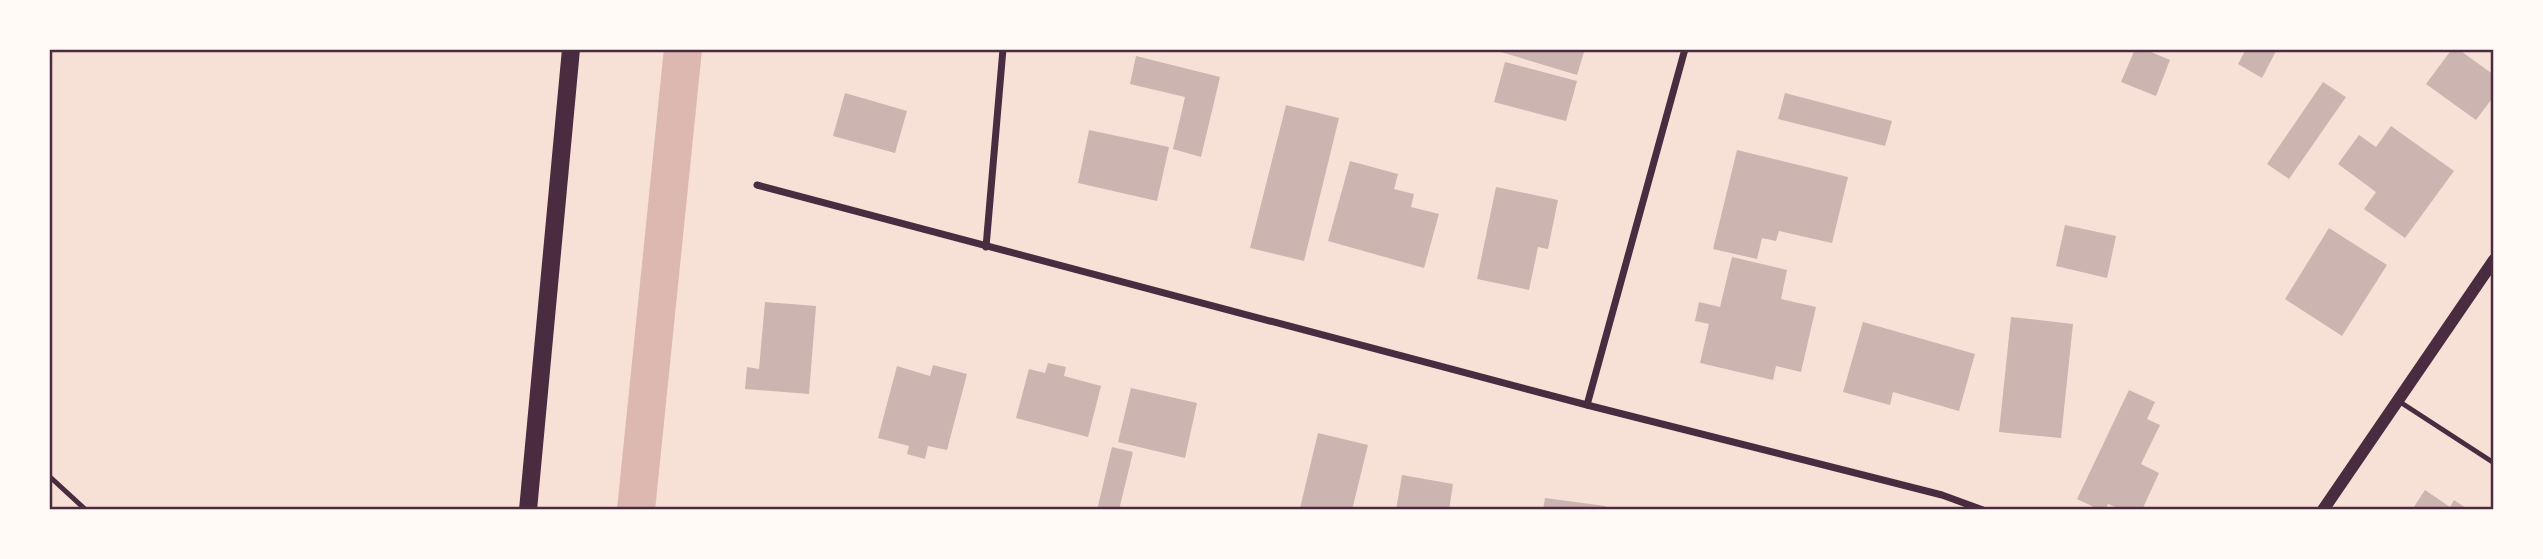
<svg xmlns="http://www.w3.org/2000/svg" width="2543" height="559" viewBox="0 0 2543 559" font-family="'Work Sans',sans-serif">
<style>
.lines{fill:none;stroke-linecap:round;stroke-linejoin:round}
.canal{stroke:#dcb8b0;stroke-width:38}
.building{fill:#ccb4b1}
.service{stroke:#4a2c40;stroke-width:5}
.minor{stroke:#4a2c40;stroke-width:7}
.tertiary{stroke:#4a2c40;stroke-width:12}
.primary{stroke:#4a2c40;stroke-width:18}
.neatline{fill:none;stroke:#4a2c40;stroke-width:2.5}
</style>
<rect width="100%" height="100%" fill="#f7e1d7"/>
<g class="lines">
<polyline class="canal" points="636,510 683,49"/>
</g>
<g class="building">
<polygon points="1491,49 1585,49 1577,75"/>
<polygon points="2135,49 2144,49 2170,60 2156,96 2121,82"/>
<polygon points="2246,49 2277,49 2262,78 2238,64"/>
<polygon points="2452,49 2458,49 2494,75 2494,96 2476,120 2426,84"/>
<polygon points="1136,56 1220,77 1201,157 1173,149 1185,97 1130,84"/>
<polygon points="1505,62 1577,81 1566,121 1494,102"/>
<polygon points="2323,82 2346,97 2289,179 2267,164"/>
<polygon points="845,93 907,111 895,153 833,136"/>
<polygon points="1785,93 1892,121 1885,146 1778,119"/>
<polygon points="1286,105 1339,118 1304,261 1250,248"/>
<polygon points="2391,126 2454,171 2405,238 2364,209 2376,192 2338,164 2359,135 2376,147"/>
<polygon points="1089,130 1169,147 1157,201 1078,183"/>
<polygon points="1737,150 1848,177 1832,243 1779,231 1776,241 1762,238 1757,259 1713,249"/>
<polygon points="1350,161 1398,174 1394,189 1414,194 1411,207 1439,214 1424,268 1328,241"/>
<polygon points="1496,187 1558,200 1548,249 1538,247 1529,290 1477,279"/>
<polygon points="2065,225 2116,236 2107,278 2056,266"/>
<polygon points="2329,228 2387,265 2342,336 2285,299"/>
<polygon points="1732,257 1787,270 1781,299 1816,307 1801,372 1776,366 1773,380 1700,363 1709,324 1695,321 1699,302 1720,307"/>
<polygon points="765,302 816,306 809,394 745,389 747,367 759,369"/>
<polygon points="2011,317 2073,324 2061,438 1999,432"/>
<polygon points="1863,322 1975,354 1959,411 1893,392 1890,405 1843,392"/>
<polygon points="1048,363 1066,367 1064,376 1101,386 1088,437 1016,418 1029,369 1045,373"/>
<polygon points="933,365 967,374 947,450 928,446 925,459 907,454 909,446 878,438 897,366 930,376"/>
<polygon points="1131,388 1197,403 1185,458 1118,442"/>
<polygon points="2129,390 2155,402 2147,419 2160,425 2141,464 2159,473 2142,510 2122,510 2108,504 2105,510 2100,510 2077,499"/>
<polygon points="1318,433 1368,445 1352,510 1300,508"/>
<polygon points="1112,447 1133,452 1119,510 1097,510"/>
<polygon points="1402,475 1453,484 1449,510 1396,510"/>
<polygon points="2425,490 2450,507 2454,500 2469,510 2412,510"/>
<polygon points="1545,498 1605,506 1607,510 1543,510"/>
</g>
<g class="lines">
<g class="service">
<polyline points="2397,400 2494,463"/>
<polyline points="49,476 86,510"/>
</g>
<g class="minor">
<polyline points="757,185 1587,405 1942,495 1983,510"/>
<polyline points="986,247 1003,49"/>
<polyline points="1587,405 1685,49"/>
</g>
<polyline class="tertiary" points="2323,510 2494,260"/>
<polyline class="primary" points="528,510 571,49"/>
</g>
<rect width="2543" height="559" fill="none" stroke="#fffaf5" stroke-width="102"/>
<rect x="51" y="51" width="2441" height="457" class="neatline"/>
</svg>
